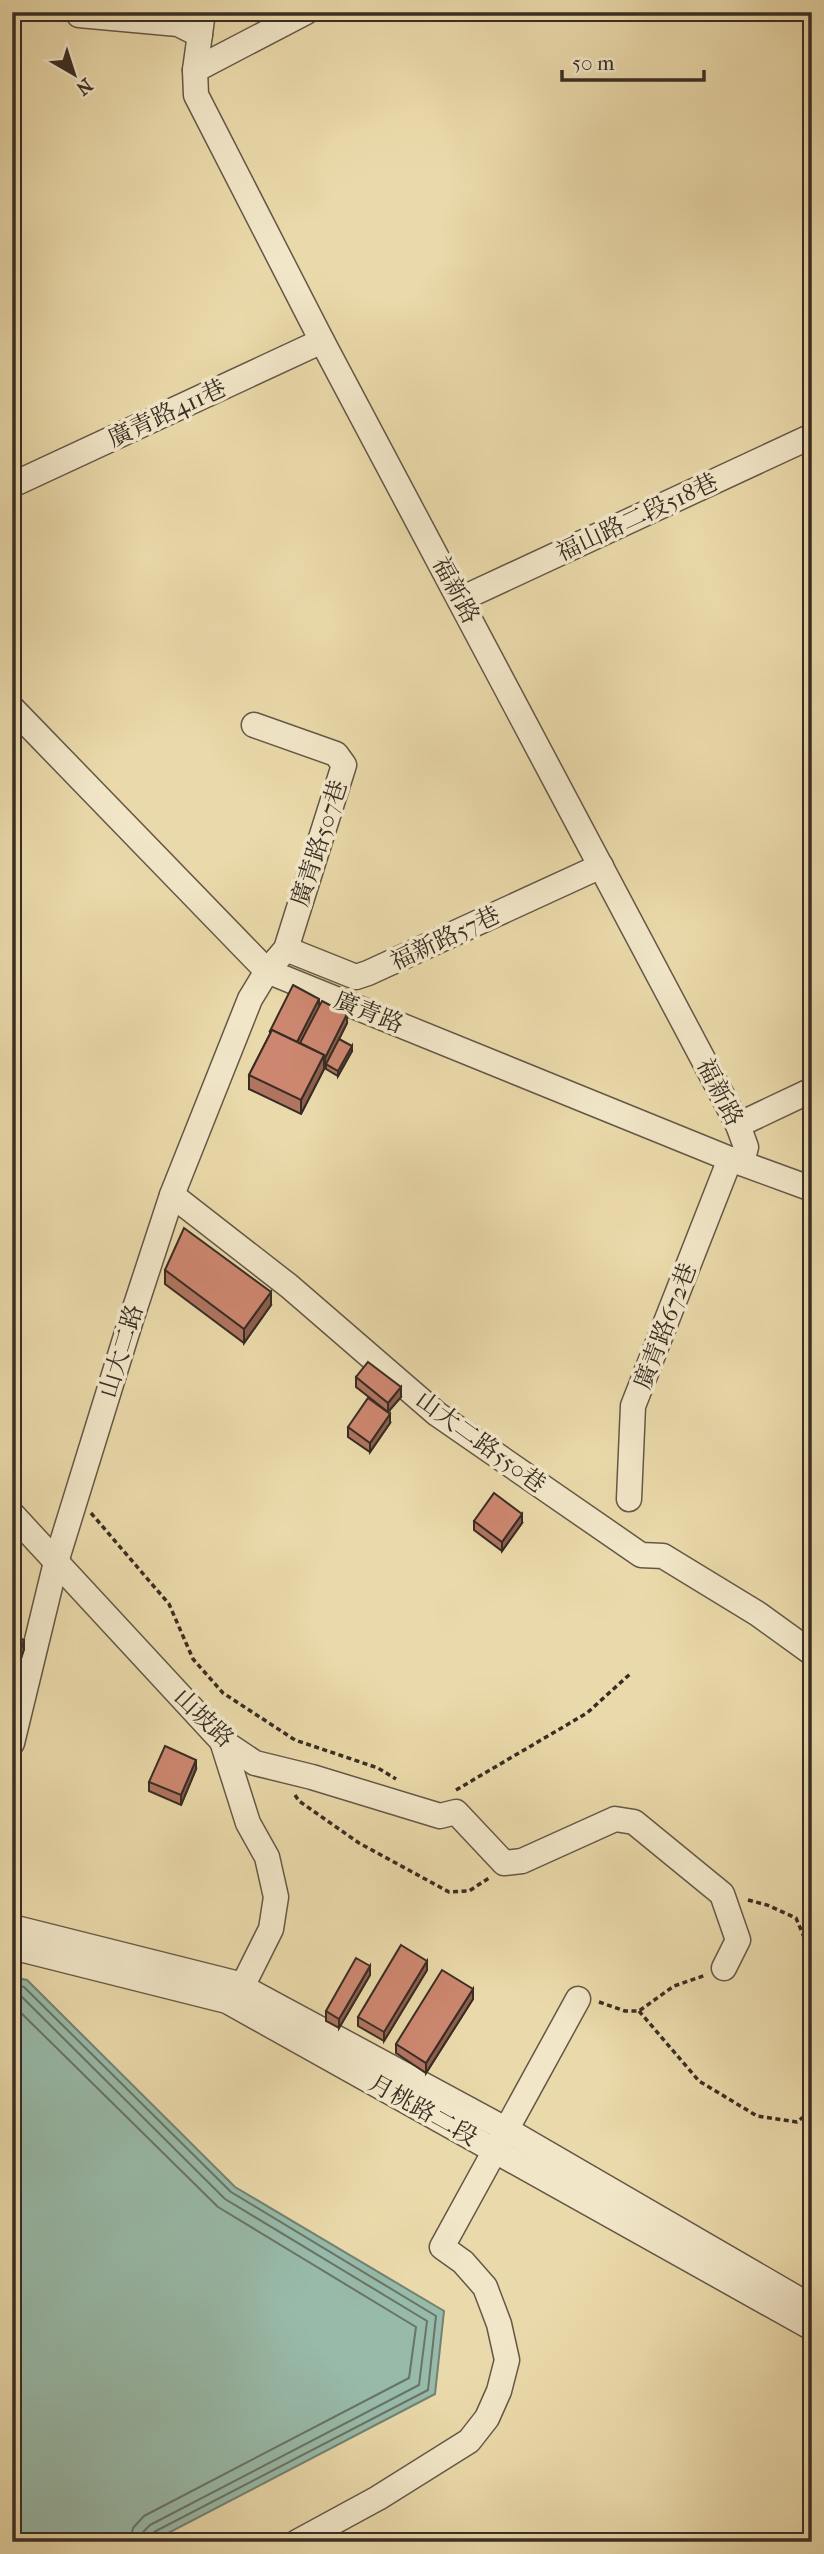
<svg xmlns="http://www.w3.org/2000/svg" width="824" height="2554" viewBox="0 0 824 2554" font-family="'IM FELL French Canon','Noto Serif TC',serif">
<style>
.water{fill:#98baa9;stroke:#728274;stroke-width:2}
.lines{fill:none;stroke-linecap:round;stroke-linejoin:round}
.shore{stroke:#687466;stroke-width:2}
.minor-casing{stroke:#645846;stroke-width:27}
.path{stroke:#382d24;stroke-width:3.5;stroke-dasharray:5 3.5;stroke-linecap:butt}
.minor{stroke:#f1e6c8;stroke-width:24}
.wall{fill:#b07460;stroke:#382d24;stroke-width:2}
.shaded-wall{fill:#905e4e;stroke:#382d24;stroke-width:2}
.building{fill:#cd8770;stroke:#382d24;stroke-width:2}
.labels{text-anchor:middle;stroke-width:7;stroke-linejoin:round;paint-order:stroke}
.street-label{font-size:24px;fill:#382d24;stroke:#f1e6c8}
</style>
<rect width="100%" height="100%" fill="#ead9aa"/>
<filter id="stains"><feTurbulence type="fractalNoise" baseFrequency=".00286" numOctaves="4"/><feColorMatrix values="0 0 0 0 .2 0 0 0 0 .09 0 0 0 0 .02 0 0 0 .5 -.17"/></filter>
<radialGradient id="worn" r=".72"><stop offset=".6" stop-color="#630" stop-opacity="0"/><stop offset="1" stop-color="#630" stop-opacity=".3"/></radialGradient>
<polygon class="water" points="12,1977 27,1980 235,2187 444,2311 435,2394 151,2542 12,2542"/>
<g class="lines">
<g class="shore">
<polyline points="12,1984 24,1987 231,2192 436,2316 428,2390 154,2532 150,2542"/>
<polyline points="12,1993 20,1995 225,2199 427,2321 419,2385 150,2525 143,2532 141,2542"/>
<polyline points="12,2004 218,2207 416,2327 409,2378 144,2516 133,2528 130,2542"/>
</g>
<g class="minor-casing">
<g id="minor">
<polyline points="203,12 195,70 196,95 322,341 738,1125 746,1147 742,1162"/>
<polyline points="79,15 178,24 200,35"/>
<polyline points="195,70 306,12"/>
<polyline points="12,485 322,341"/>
<polyline points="461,599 812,436"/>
<polyline points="12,708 267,971 730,1159 812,1189"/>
<polyline points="286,949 356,977 368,973 601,866"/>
<polyline points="738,1125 812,1090"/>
<polyline points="172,1195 289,1286 437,1414 641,1555 663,1556 758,1614 812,1653"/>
<polyline points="629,1499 633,1406 730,1159"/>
<polyline points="12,1514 222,1741 255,1763 312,1777 440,1816 456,1812 504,1863 522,1861 615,1819 634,1822 722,1894 738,1940 724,1968"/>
<polyline points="222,1741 248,1823 267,1857 276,1897 271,1929 242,1987"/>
<polyline points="12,1743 56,1562 130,1323 172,1195 250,999 267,971 286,949 344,765 336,754 254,725"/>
<polyline points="12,1927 235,1983 507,2130 812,2307"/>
<polyline points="12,1947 227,2001 812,2328"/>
<polyline points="297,2542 378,2498 469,2441 487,2418 499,2391 507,2360 499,2324 485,2287 463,2262 442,2247 578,1999"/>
</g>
</g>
<g class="path">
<polyline points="91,1513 169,1604 193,1659 223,1693 295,1740 378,1768 396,1779"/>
<polyline points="456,1790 587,1713 630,1674"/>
<polyline points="295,1795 299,1801 359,1843 449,1892 469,1891 489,1878"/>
<polyline points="748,1900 767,1905 796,1918 812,1956"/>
<polyline points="599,2002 625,2011 639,2011 674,1986 706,1975"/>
<polyline points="639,2011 699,2081 757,2116 797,2122 812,2110"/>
</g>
<use href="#minor" class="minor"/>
</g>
<g class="wall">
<polygon points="319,1006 347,1023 339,1039 352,1051 338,1076 326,1069 326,1065 325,1067 324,1066 324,1069 301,1114 249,1089 249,1075 270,1034 270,1031"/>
<polygon points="165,1270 271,1305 244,1343 165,1284"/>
<polygon points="356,1377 401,1397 388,1412 356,1387"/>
<polygon points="390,1423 370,1452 348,1437 348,1427"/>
<polygon points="474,1521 522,1523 502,1551 474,1530"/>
<polygon points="12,1636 24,1649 14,1680 12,1679"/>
<polygon points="196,1769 181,1805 149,1791 149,1782"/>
<polygon points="427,1970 384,2041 358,2026 358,2017"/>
<polygon points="370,1975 339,2028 326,2021 326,2011"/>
<polygon points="473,1999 426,2073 396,2053 396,2044"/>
</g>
<g class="shaded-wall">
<polygon points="319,999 319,1008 300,1047 296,1044"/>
<polygon points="347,1014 347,1023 325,1067 325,1058"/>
<polygon points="352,1046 352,1051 338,1076 338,1071"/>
<polygon points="324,1055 324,1069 301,1114 301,1100"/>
<polygon points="271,1292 271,1305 244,1343 244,1329"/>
<polygon points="401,1387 401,1397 388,1412 388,1403"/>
<polygon points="390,1414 390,1423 370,1452 370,1443"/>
<polygon points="522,1514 522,1523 502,1551 502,1542"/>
<polygon points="24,1640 24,1649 14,1680 14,1670"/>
<polygon points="196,1760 196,1769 181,1805 181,1795"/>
<polygon points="427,1961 427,1970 384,2041 384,2032"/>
<polygon points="370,1966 370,1975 339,2028 339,2019"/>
<polygon points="473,1989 473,1999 426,2073 426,2063"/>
</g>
<g class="building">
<polygon points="293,985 319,999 297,1042 272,1030 271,1031 270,1031"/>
<polygon points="322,1001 347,1014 325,1058 323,1057 324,1055 300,1043"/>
<polygon points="272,1030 324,1055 301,1100 249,1075"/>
<polygon points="339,1039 352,1046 338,1071 326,1064"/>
<polygon points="184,1228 271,1292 244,1329 165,1270"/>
<polygon points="368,1362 401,1387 388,1403 356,1377"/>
<polygon points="368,1398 390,1414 370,1443 348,1427"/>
<polygon points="494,1493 522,1514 502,1542 474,1521"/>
<polygon points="12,1636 24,1640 14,1670 12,1670"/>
<polygon points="165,1746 196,1760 181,1795 149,1782"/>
<polygon points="401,1945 427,1961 384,2032 358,2017"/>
<polygon points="356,1958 370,1966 339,2019 326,2011"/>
<polygon points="442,1970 473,1989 426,2063 396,2044"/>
</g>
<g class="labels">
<g class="street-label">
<text transform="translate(167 413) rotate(-25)" y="8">廣青路411巷</text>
<text transform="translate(637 517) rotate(-25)" y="8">福山路二段518巷</text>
<text transform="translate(456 590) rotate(62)" y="8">福新路</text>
<text transform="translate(319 843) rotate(-72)" y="8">廣青路507巷</text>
<text transform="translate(445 938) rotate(-25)" y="8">福新路57巷</text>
<text transform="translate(369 1012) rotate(22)" y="8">廣青路</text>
<text transform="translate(720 1092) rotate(63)" y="8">福新路</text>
<text transform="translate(665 1326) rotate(-69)" y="8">廣青路672巷</text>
<text transform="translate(121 1351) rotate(-73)" y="8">山大二路</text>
<text transform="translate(481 1442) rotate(36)" y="8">山大二路550巷</text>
<text transform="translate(204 1718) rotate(44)" y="8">山坡路</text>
<text transform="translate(423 2110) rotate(29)" y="8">月桃路二段</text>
</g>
</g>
<rect width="824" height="2554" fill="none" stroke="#ead9aa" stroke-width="42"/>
<rect x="14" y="14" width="796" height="2526" fill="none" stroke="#382d24" stroke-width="3.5"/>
<rect x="21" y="21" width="782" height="2512" fill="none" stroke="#382d24" stroke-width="2"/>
<g transform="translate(74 74) rotate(141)" stroke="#f1e6c8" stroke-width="5" paint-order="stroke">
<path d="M0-5L12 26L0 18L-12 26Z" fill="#382d24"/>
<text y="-10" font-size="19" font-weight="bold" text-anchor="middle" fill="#382d24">N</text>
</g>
<path d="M562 70v10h142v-10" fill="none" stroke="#382d24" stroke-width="3.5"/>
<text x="572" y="70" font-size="21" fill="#382d24" stroke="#f1e6c8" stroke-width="5" paint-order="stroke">50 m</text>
<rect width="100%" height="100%" filter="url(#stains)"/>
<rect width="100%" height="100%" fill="url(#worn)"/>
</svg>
